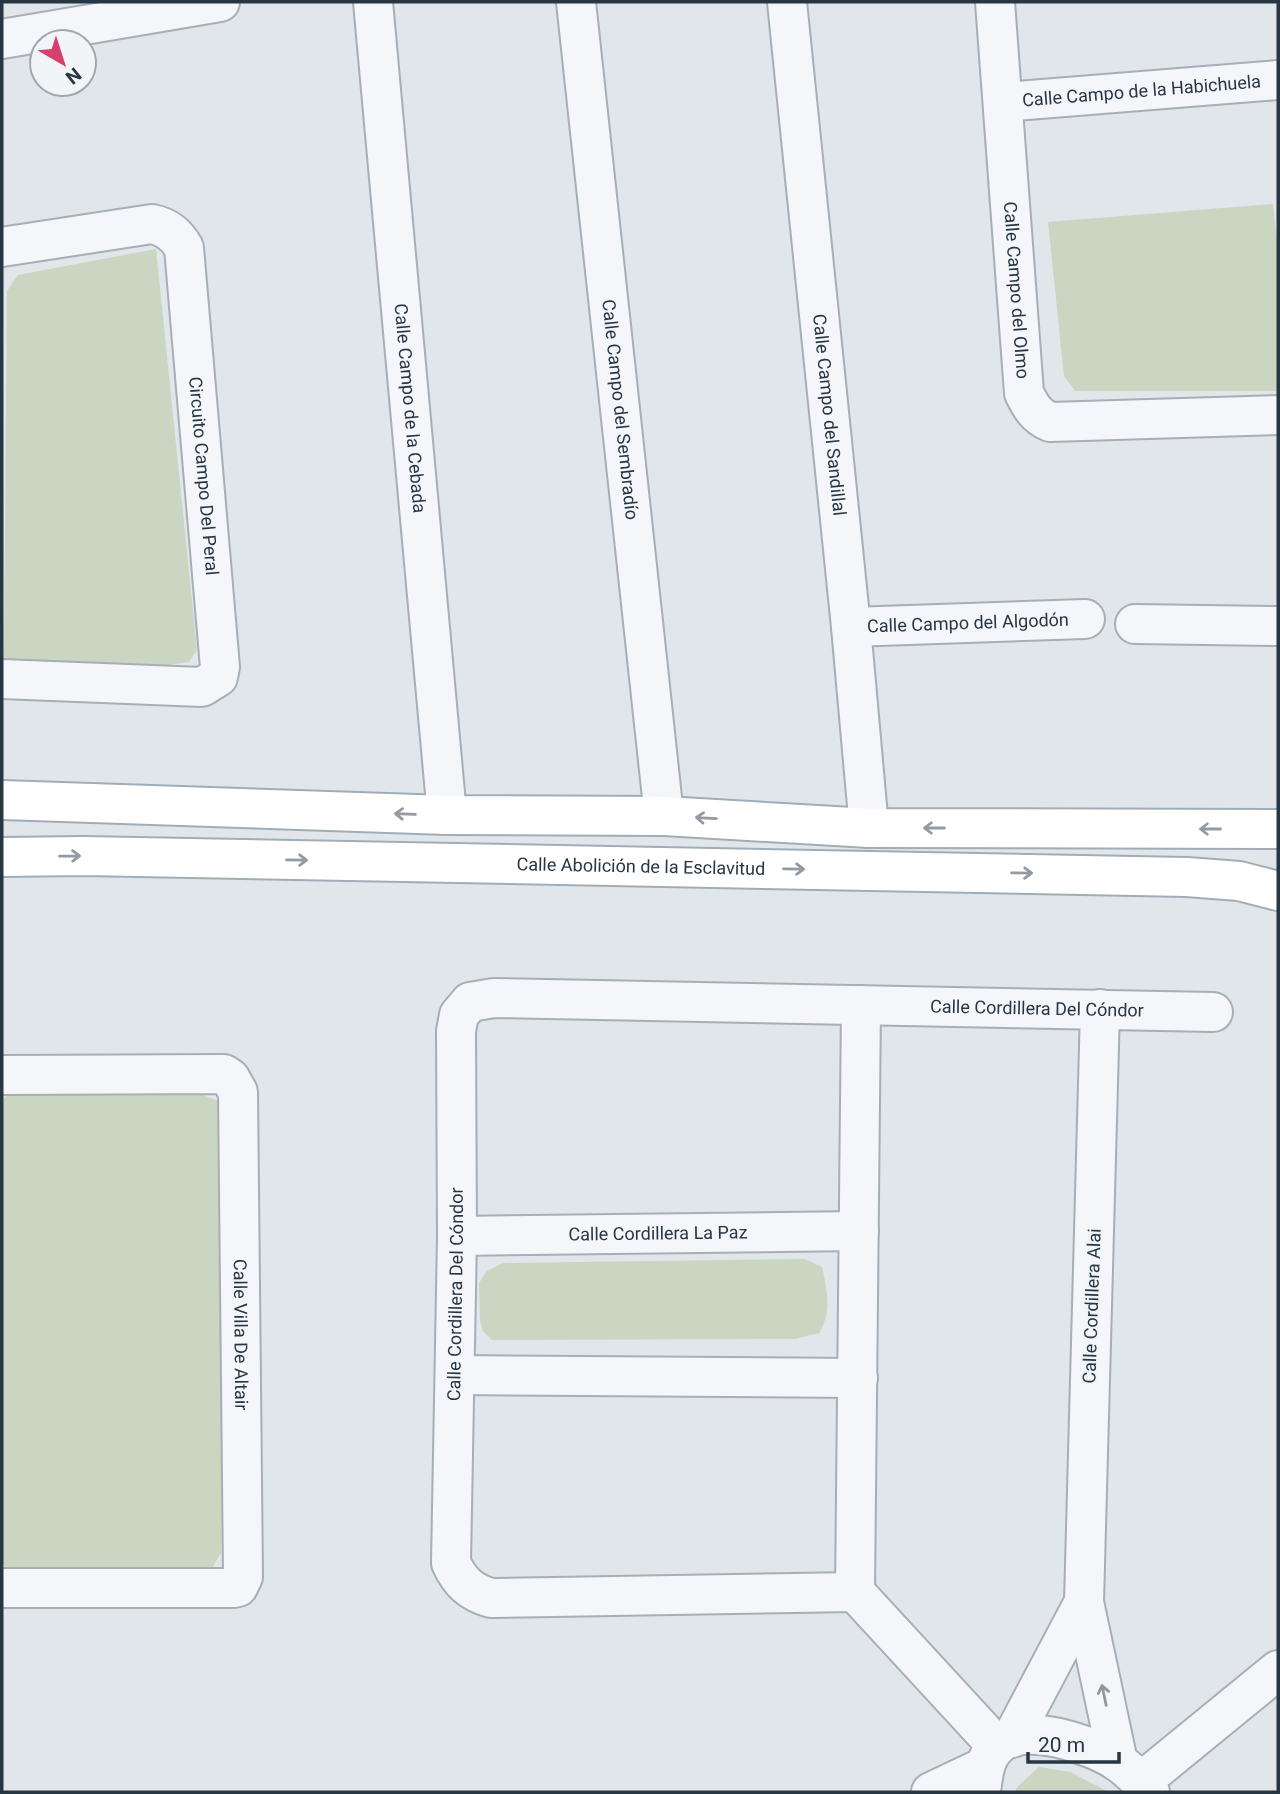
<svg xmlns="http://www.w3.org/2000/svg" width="1280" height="1794" viewBox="0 0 1280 1794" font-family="Roboto,sans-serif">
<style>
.green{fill:#cad5c2}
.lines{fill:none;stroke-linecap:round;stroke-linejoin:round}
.minor-casing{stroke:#a6aeb6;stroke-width:42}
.major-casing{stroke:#a0adb7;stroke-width:42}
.minor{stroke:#f4f6f9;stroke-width:38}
.major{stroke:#fff;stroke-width:38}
.oneway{stroke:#949aa2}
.oneway2{stroke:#8e969e}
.labels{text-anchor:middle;stroke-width:5;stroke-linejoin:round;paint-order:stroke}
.street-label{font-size:18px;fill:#283644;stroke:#f1f5f8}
</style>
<rect width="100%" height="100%" fill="#e1e6eb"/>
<g class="green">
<polygon points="1273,204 1278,251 1278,391 1075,391 1064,376 1048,222"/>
<polygon points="156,249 197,650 189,662 168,665 9,667 4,656 7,291 18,275"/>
<polygon points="192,1091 221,1102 229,1128 221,1553 210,1571 17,1577 2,1564 2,1101 8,1094"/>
<path d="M 805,1259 L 822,1267 C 827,1290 832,1312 819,1333 L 795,1339 L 492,1340 L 483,1331 L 480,1320 L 479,1283 L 487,1271 L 503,1263 Z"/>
<polygon points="1039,1767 1070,1772 1109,1792 1015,1792 1017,1787"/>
</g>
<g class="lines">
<g class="minor-casing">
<g id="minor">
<path id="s1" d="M 373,2 L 447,815"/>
<path id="s2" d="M 576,2 L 664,816"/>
<path id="s3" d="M 787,2 L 851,627 L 869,828"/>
<path id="s4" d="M 995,2 L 1024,393 C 1031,407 1036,416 1050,422 L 1278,415"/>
<polyline points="2,39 220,2"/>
<path id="s5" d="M 1004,102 L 1278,80"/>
<path id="s6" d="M 2,247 L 152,224 C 167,227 177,235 184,248 L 220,667 L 218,677 L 202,687 L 2,679"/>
<polyline points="1135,624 1278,626"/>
<path id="s7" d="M 851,627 L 1085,619"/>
<polyline points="1100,1009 1084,1602 1118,1762"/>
<path id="s8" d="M 2,1075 L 224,1074 L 230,1078 L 238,1092 L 243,1577 L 238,1587 L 234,1588 L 2,1588"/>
<path id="s9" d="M 457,1236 L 859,1231"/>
<polyline points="456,1375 858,1378"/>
<polyline points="855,1592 861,1005"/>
<polyline points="1012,1738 1084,1602"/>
<path id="s10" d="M 996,1745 L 855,1592 L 491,1598 C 470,1592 460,1582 451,1563 L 457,1236 L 456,1031 L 459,1015 L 470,1002 L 494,998 L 1213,1012"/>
<polyline points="1141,1782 1278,1670"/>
<polyline points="931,1792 984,1767"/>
<path d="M 981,1792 C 983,1777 984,1759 996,1747 C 1021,1719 1093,1745 1118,1762 C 1130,1770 1141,1782 1150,1792"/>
</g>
</g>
<g class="major-casing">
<g id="major">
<polyline points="2,800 447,815 664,816 869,828 1278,829"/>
<path id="s11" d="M 2,857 L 84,856 L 1187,877 L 1239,881 L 1278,891"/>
</g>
</g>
<use href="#minor" class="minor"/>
<use href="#major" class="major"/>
</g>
<defs><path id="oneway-shaft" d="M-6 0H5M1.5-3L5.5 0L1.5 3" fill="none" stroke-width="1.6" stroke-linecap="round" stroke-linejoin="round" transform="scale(1.75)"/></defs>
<g class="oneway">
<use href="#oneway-shaft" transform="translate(405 814) rotate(-178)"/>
<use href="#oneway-shaft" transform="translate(706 818) rotate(-177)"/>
<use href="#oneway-shaft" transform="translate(934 828) rotate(-180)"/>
<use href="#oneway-shaft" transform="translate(1210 829) rotate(-180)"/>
<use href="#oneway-shaft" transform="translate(70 856) rotate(-1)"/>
<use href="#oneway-shaft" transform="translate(297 860) rotate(1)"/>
<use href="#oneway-shaft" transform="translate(794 869) rotate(1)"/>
<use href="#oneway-shaft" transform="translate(1022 873) rotate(1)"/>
</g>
<use class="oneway2" href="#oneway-shaft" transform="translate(1104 1695) rotate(-102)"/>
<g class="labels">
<g class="street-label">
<text dy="6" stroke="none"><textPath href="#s5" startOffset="138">Calle Campo de la Habichuela</textPath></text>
<text dy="6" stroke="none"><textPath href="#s4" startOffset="289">Calle Campo del Olmo</textPath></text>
<text dy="6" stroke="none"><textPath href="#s1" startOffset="408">Calle Campo de la Cebada</textPath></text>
<text dy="6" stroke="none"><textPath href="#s2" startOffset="410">Calle Campo del Sembradío</textPath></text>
<text dy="6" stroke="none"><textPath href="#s3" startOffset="415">Calle Campo del Sandillal</textPath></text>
<text dy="6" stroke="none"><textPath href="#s6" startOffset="422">Circuito Campo Del Peral</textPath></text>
<text dy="6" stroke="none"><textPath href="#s7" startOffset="117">Calle Campo del Algodón</textPath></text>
<text dy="6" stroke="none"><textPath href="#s11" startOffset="639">Calle Abolición de la Esclavitud</textPath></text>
<text dy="6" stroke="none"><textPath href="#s10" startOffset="1760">Calle Cordillera Del Cóndor</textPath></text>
<text dy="6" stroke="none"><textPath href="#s9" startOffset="201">Calle Cordillera La Paz</textPath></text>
<text dy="6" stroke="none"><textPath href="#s10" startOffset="896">Calle Cordillera Del Cóndor</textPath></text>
<text transform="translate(1092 1306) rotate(-88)" y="6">Calle Cordillera Alai</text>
<text dy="6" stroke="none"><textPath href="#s8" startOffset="488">Calle Villa De Altair</textPath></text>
</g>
</g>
<rect width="1280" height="1794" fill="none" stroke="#283644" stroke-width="7"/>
<g transform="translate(63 63) rotate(141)"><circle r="33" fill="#f1f5f8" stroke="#a1a9b0" stroke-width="2"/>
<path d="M0-5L12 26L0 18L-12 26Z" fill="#d73f6d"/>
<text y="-10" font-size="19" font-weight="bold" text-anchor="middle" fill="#283644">N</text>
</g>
<path d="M1028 1752v10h91v-10" fill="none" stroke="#283644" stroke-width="3.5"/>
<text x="1038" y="1752" font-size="21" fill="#283644" stroke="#f1f5f8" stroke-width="5" paint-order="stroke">20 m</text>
</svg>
